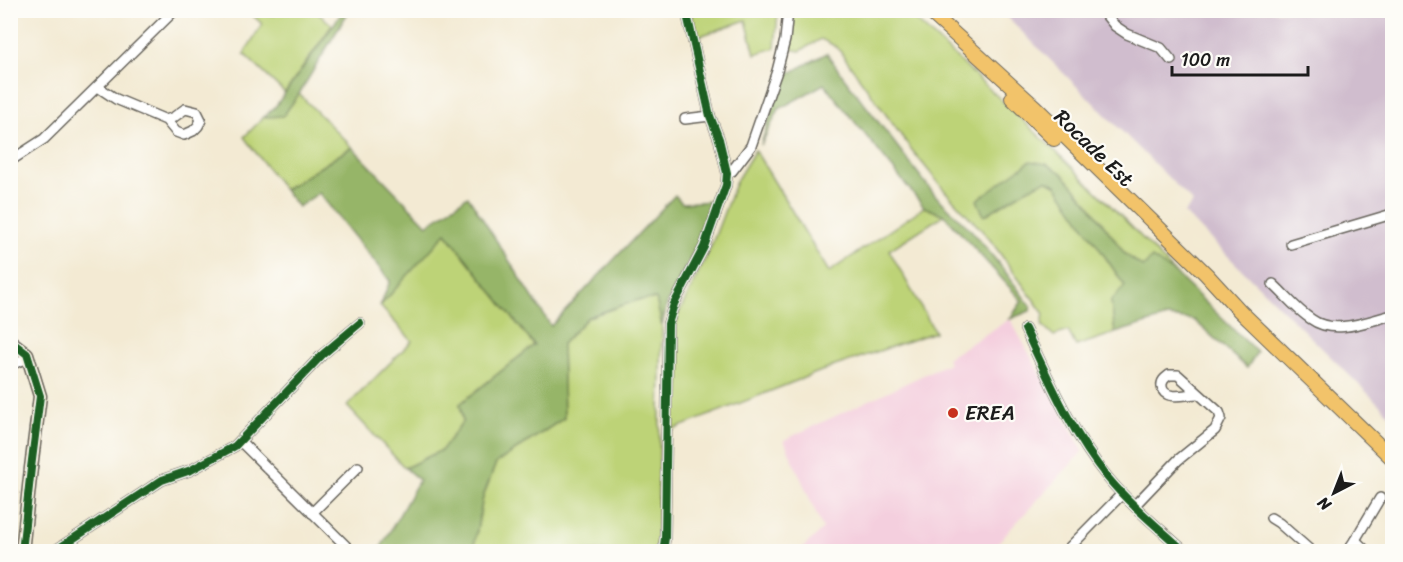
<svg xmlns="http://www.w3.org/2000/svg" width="1403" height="562" viewBox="0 0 1403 562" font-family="Sriracha,sans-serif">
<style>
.built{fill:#f4cfde}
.industrial{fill:#d0bdce}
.green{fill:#bdd377;stroke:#6c784a;stroke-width:1.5}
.forest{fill:#96b568;stroke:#596842;stroke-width:1.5}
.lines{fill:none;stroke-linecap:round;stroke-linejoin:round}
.street-casing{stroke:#67645c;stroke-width:12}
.secondary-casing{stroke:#67645c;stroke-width:15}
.primary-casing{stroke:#67645c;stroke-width:16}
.street{stroke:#fff;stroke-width:9}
.secondary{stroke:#fae7c3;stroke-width:12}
.primary{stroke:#f2c36a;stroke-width:14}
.cycleway-casing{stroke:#fdfcf7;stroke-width:11}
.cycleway{stroke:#1b5e20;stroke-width:8}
.poi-dot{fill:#c8321e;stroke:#fdfcf7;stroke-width:2}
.labels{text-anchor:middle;stroke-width:4.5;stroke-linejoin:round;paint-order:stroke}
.street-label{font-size:21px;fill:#1c1c1c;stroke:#fdfcf7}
.poi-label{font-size:21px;fill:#1c1c1c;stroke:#fdfcf7;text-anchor:start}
</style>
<rect width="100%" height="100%" fill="#fdfcf7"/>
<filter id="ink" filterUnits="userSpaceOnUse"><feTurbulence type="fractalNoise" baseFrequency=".0167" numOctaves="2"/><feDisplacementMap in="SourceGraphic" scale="12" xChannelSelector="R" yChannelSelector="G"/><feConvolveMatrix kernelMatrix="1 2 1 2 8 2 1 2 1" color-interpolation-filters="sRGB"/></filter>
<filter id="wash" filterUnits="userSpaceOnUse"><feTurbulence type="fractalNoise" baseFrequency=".008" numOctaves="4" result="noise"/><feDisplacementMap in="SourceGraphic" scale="24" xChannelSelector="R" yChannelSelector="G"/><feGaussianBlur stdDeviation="1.35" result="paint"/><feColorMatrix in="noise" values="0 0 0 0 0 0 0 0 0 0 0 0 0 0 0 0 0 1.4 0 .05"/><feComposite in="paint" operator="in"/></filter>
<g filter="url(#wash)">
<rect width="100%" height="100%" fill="#f3ead3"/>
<polygon class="built" points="1010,319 1083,451 990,551 798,552 823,529 784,440 949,363 947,358"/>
<polygon class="industrial" points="1001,11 1392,11 1392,417 1184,213 1193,202"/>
<g class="green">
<polygon points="762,10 778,13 775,48 755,54 746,20 697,37 690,11"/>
<polygon points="248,11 267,11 272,15 280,11 316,11 332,25 285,93 244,54 262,24"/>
<path d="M 794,11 L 906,11 C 998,97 1091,181 1176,274 L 1152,259 L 1143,267 L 1125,254 L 1088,203 L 1047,164 L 984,216 L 1024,191 L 1046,180 L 1057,186 L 1125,286 L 1111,301 L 1115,333 L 1076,346 L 1068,331 L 1054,336 L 1042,325 L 1044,314 L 988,237 L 945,191 L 911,149 L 837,47 L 821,39 L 800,51 L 789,49 Z"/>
<polygon points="299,94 352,147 284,190 244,137 264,117 283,116"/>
<polygon points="755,150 829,272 924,207 944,215 889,250 935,332 829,368 672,430 672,353 677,317 710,249 736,181"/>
<polygon points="445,232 534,345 460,404 463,421 442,450 405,468 347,406 412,341 380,306"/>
<polygon points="656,298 662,326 657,548 655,551 473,552 483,497 496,463 564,418 562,344 588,317 638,300"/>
</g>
<g class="forest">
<polygon points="343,11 349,11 299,94 283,116 264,117 275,107 285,93"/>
<polygon points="827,53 839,71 934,194 972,231 1004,270 1031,307 1030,311 1010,319 1022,301 944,215 924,207 824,84 779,109 761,145 784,69 792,72"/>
<polygon points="352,147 427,225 468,196 551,326 675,195 682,203 713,201 703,233 667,304 662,326 656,299 638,300 588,317 562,344 564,418 496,463 483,497 473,551 379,551 419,480 405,468 442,450 463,421 460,404 534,345 446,233 380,306 390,281 319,193 298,207 284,190"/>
<polygon points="1030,161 1047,164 1062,173 1088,203 1125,254 1143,267 1152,258 1176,274 1257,352 1247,368 1194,320 1167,317 1115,333 1111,301 1125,286 1056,185 1046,180 1024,191 984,216 977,200"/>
</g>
</g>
<g filter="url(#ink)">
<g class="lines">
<g class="street-casing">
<g id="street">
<polyline points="1102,10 1115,26 1127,34 1161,48 1171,60"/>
<polyline points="98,87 116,99 166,120 176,132 184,135 193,131 198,126 201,120 197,112 185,109 174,117 166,120"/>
<polyline points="685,119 710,116"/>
<polyline points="10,161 44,139 175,10"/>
<polyline points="727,173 732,171 751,146 777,71 785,40 788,10"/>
<polyline points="1291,244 1392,214"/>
<path d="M 1273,284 C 1285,295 1297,310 1311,319 C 1334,336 1368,321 1392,315"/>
<path d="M 1025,329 C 1049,380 1072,434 1108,478 C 1130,505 1159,528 1185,552"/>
<polyline points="10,365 28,358"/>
<polyline points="240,441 350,550"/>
<path d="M 1135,505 L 1178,460 L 1215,430 L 1221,418 L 1219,412 L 1178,375 L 1169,375 C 1165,378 1161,381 1162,387 C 1164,401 1187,394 1197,394"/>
<polyline points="312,513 358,467"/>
<polyline points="1271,518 1279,523 1312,552"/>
<polyline points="1355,540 1367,552"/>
<polyline points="53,552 162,480 191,470 235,446 322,355 360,323"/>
<polyline points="663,552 665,538 668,324 674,304 704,247 726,185 727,173 719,139 710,116 686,10"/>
<polyline points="1065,552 1122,494"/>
<polyline points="1347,552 1355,540 1380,498"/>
</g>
</g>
<g class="secondary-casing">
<polyline id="secondary" points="10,341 27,354 40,396 31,468 22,552"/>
</g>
<g class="primary-casing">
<g id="primary">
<polyline points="928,10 1036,108 1206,274 1240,311 1392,458"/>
<polyline points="1012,98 1054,139"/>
</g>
</g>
<use href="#street" class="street"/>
<use href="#secondary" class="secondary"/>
<use href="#primary" class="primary"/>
<g class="cycleway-casing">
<g id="cycleway">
<path d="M 1025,329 C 1049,380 1072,434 1108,478 C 1130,505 1159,528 1185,552"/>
<polyline points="10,341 27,354 40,396 31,468 22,552"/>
<polyline points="53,552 162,480 191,470 235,446 322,355 360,323"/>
<polyline points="663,552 665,538 668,324 674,304 704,247 726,185 727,173 719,139 710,116 686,10"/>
</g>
</g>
<use href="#cycleway" class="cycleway"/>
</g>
</g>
<circle class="poi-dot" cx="953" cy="413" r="6"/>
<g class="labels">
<g class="street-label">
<text transform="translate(1094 148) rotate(44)" y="7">Rocade Est</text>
</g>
<g class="poi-label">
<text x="965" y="420">EREA</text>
</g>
</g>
<rect width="1403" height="562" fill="none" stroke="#fdfcf7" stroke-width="36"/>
<g transform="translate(1334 493) rotate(222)" stroke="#fdfcf7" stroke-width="4.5" paint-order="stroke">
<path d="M0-4.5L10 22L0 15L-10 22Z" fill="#1c1c1c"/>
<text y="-9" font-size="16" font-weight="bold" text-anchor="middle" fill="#1c1c1c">N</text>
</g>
<path d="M1172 66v9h136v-9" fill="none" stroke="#1c1c1c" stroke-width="3"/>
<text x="1181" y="66" font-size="18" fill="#1c1c1c" stroke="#fdfcf7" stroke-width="4.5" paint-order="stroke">100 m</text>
</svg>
